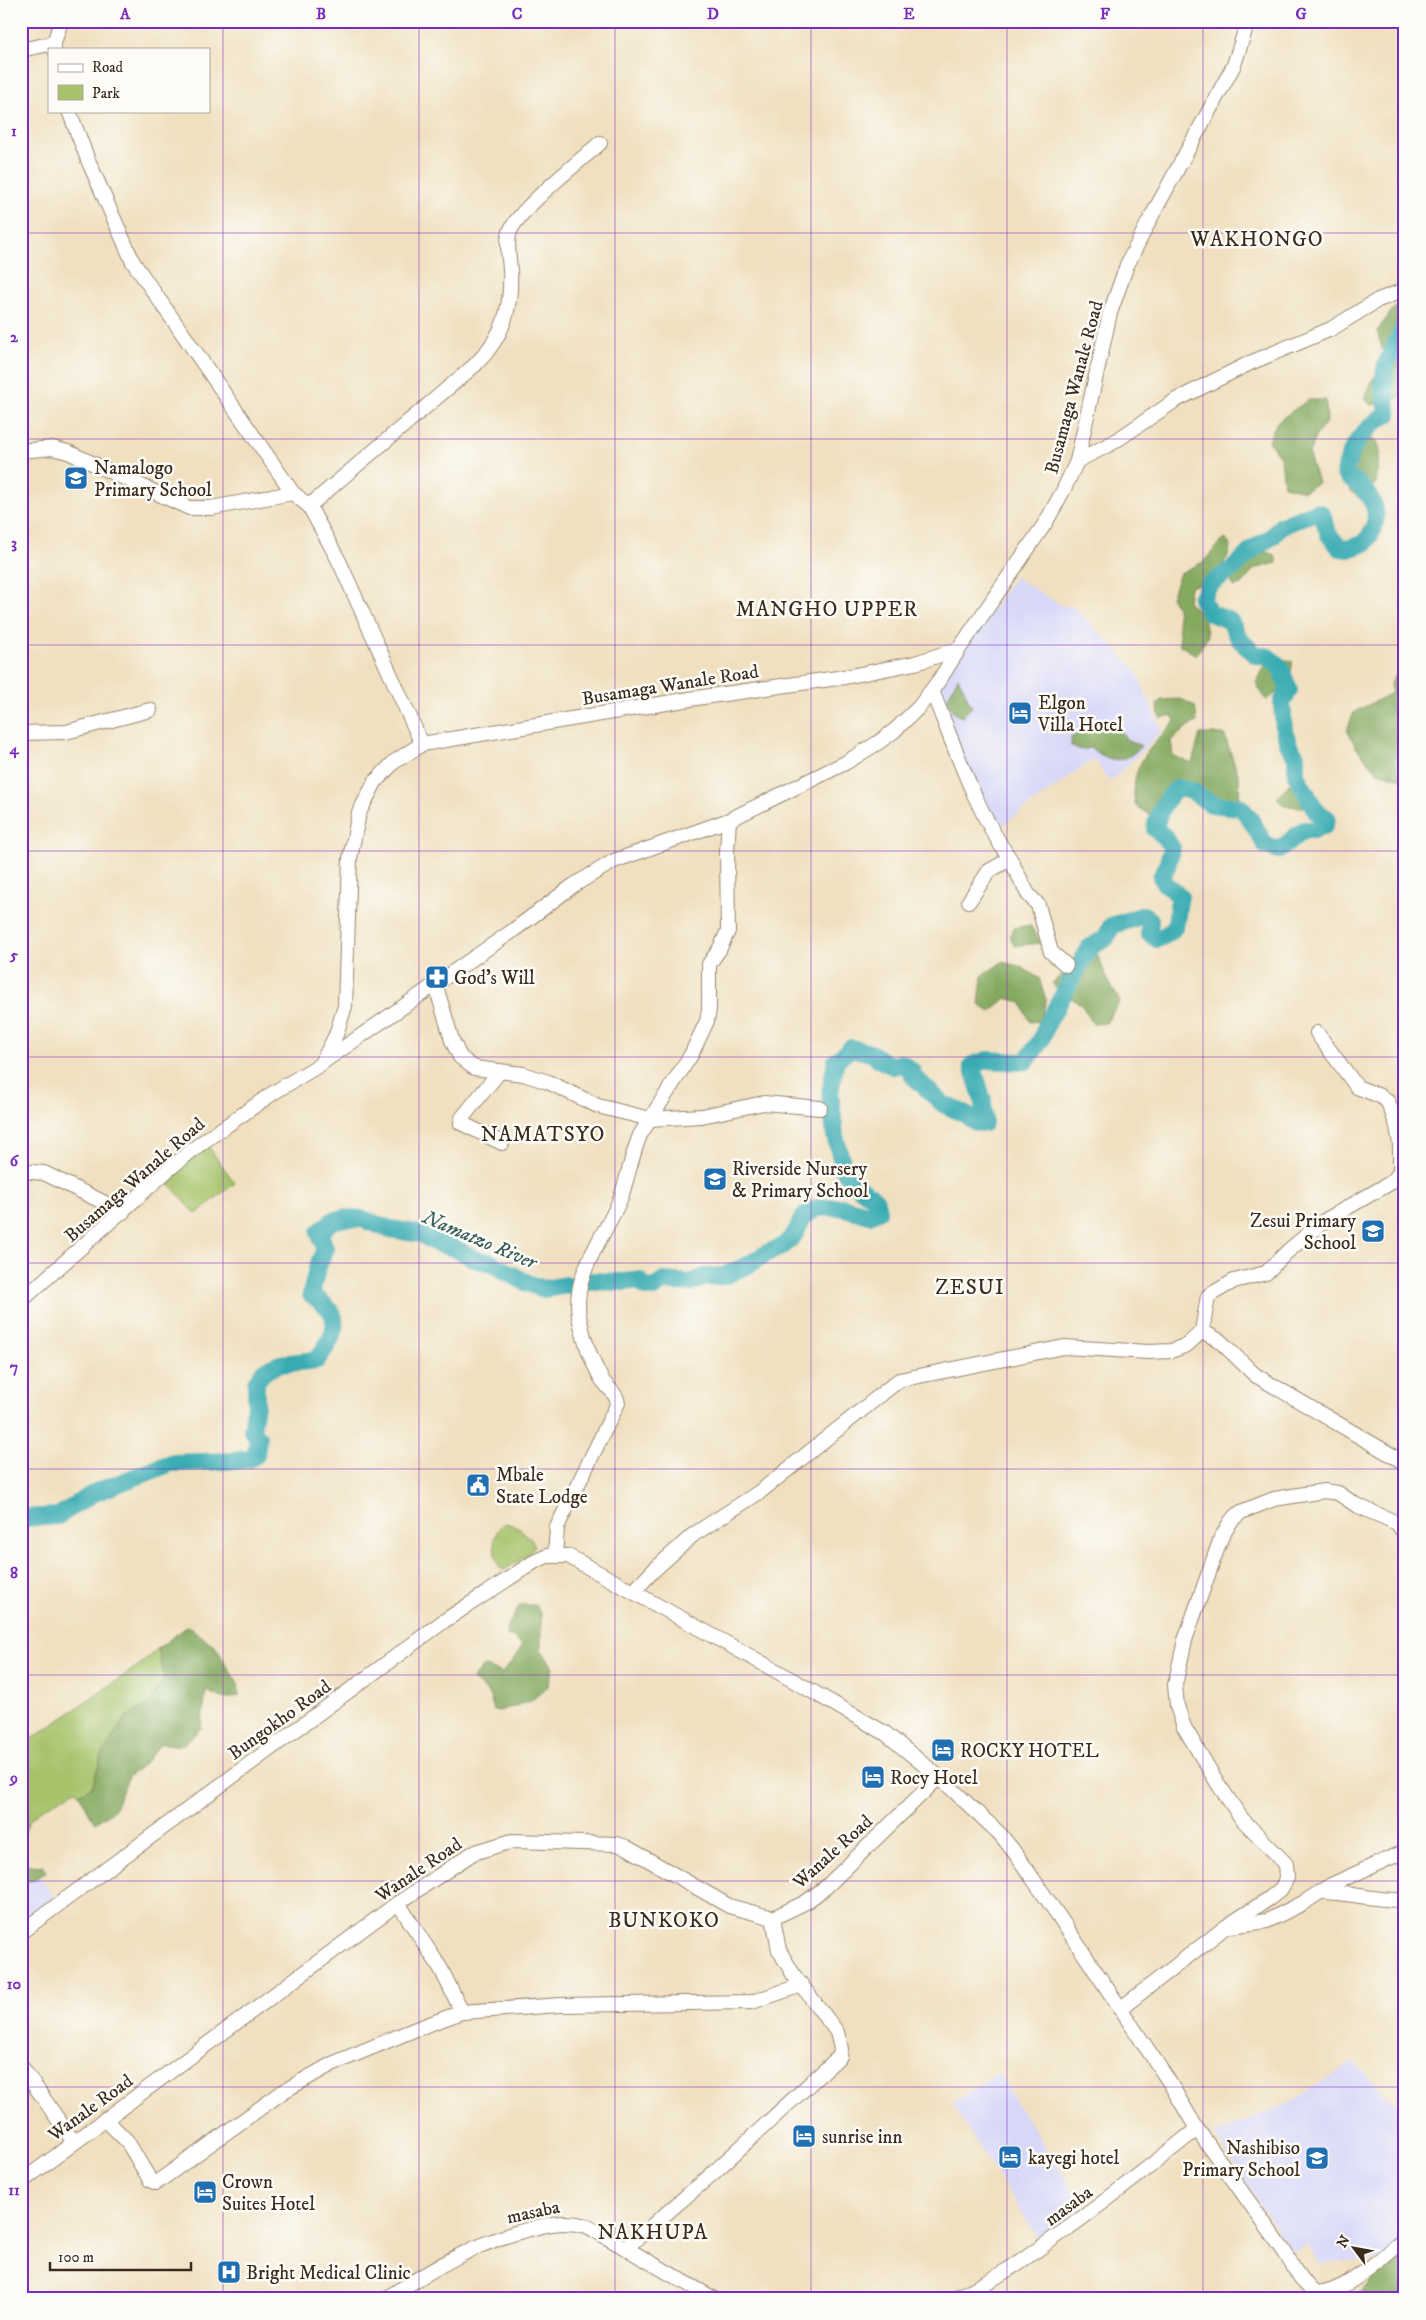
<svg xmlns="http://www.w3.org/2000/svg" width="1426" height="2320" viewBox="0 0 1426 2320" font-family="'IM FELL DW Pica',serif">
<style>
.built{fill:#d7d7f8}
.green{fill:#a6c36a;stroke:#707644}
.forest{fill:#84a95e;stroke:#606a3e}
.lines{fill:none;stroke-linecap:round;stroke-linejoin:round}
.river{stroke:#39abb2;stroke-width:18}
.minor-casing{stroke:#96856f;stroke-width:16}
.minor{stroke:#fff;stroke-width:14}
.grid{fill:none;stroke:#7b2cbf;stroke-width:1;stroke-opacity:0.55}
.labels{text-anchor:middle;stroke-width:5;stroke-linejoin:round;paint-order:stroke}
.street-label{font-size:19px;fill:#3b2a1e;stroke:#fdfcf7}
.poi-label{font-size:19px;fill:#3b2a1e;stroke:#fdfcf7;text-anchor:start}
.water-label{font-size:20px;font-style:italic;fill:#3a5e59;stroke:#fdfcf7}
.quarter-label{font-size:21px;letter-spacing:1px;fill:#3b2a1e;stroke:#fdfcf7}
.neatline{fill:none;stroke:#7b2cbf;stroke-width:2}
.grid-label{font-size:16px;text-anchor:middle;font-weight:bold;fill:#7b2cbf}
</style>
<rect width="100%" height="100%" fill="#fdfcf7"/>
<filter id="ink" filterUnits="userSpaceOnUse"><feTurbulence type="fractalNoise" baseFrequency=".02" numOctaves="2"/><feDisplacementMap in="SourceGraphic" scale="10" xChannelSelector="R" yChannelSelector="G"/><feConvolveMatrix kernelMatrix="1 2 1 2 8 2 1 2 1" color-interpolation-filters="sRGB"/></filter>
<filter id="wash" filterUnits="userSpaceOnUse"><feTurbulence type="fractalNoise" baseFrequency=".0096" numOctaves="4" result="noise"/><feDisplacementMap in="SourceGraphic" scale="20" xChannelSelector="R" yChannelSelector="G"/><feGaussianBlur stdDeviation="1.12" result="paint"/><feColorMatrix in="noise" values="0 0 0 0 0 0 0 0 0 0 0 0 0 0 0 0 0 1.4 0 .05"/><feComposite in="paint" operator="in"/></filter>
<g filter="url(#wash)">
<rect width="100%" height="100%" fill="#f0e0c0"/>
<g class="built">
<polygon points="1015,577 1062,606 1074,607 1135,669 1162,731 1110,782 1094,759 994,831 935,690"/>
<polygon points="21,1851 56,1900 21,1926"/>
<polygon points="1353,2062 1405,2114 1405,2257 1321,2263 1306,2244 1292,2253 1214,2134 1290,2102"/>
<polygon points="998,2073 1084,2208 1038,2238 951,2103"/>
</g>
<g class="green">
<polygon points="207,1145 235,1183 196,1214 164,1178"/>
<path d="M 504,1523 C 516,1524 530,1535 535,1546 L 524,1558 L 504,1570 L 500,1568 C 493,1552 490,1536 504,1523 Z"/>
<polygon points="158,1648 165,1678 150,1703 103,1753 92,1787 79,1794 76,1790 42,1809 29,1821 21,1842 21,1698 26,1706 22,1739 29,1741 142,1663"/>
</g>
<g class="forest">
<polygon points="1405,300 1405,396 1372,405 1364,399 1374,377 1391,369 1383,352 1377,331 1394,308"/>
<polygon points="1308,400 1326,400 1327,421 1315,437 1309,455 1318,483 1304,491 1284,486 1281,458 1268,441 1277,422"/>
<polygon points="1367,433 1378,443 1380,450 1376,483 1360,498 1350,491 1357,466 1350,451"/>
<polygon points="1225,538 1230,545 1229,554 1213,580 1190,587 1188,601 1204,618 1208,637 1196,655 1180,645 1177,607 1171,597 1180,573 1203,562"/>
<polygon points="1267,552 1275,555 1277,563 1254,569 1242,585 1233,587 1228,572 1248,554"/>
<path d="M 1281,659 L 1292,661 C 1294,677 1279,693 1266,700 L 1256,683 L 1265,666 Z"/>
<polygon points="1396,675 1405,679 1405,780 1377,772 1357,749 1347,730 1354,712 1392,693 1390,685"/>
<path d="M 958,677 L 972,707 L 962,717 C 952,714 950,708 947,699 Z"/>
<path d="M 1181,699 L 1195,706 L 1197,722 L 1187,727 L 1171,741 L 1173,756 L 1192,763 L 1200,734 L 1224,734 L 1239,777 L 1240,807 L 1211,804 L 1192,791 L 1178,788 L 1166,799 L 1158,811 L 1148,814 L 1135,805 C 1129,765 1150,748 1175,721 L 1173,716 L 1160,718 L 1157,705 L 1161,700 Z"/>
<path d="M 1101,721 L 1118,725 L 1126,739 L 1141,746 C 1123,766 1111,762 1090,748 L 1082,750 L 1071,746 L 1071,737 L 1088,730 Z"/>
<polygon points="1295,783 1307,796 1302,807 1284,806 1277,798 1289,784"/>
<polygon points="1030,925 1041,943 1014,946 1010,935 1014,928"/>
<polygon points="1096,951 1108,981 1120,1001 1106,1023 1093,1024 1081,1004 1059,991 1052,983 1068,970 1081,952"/>
<polygon points="1002,962 1019,966 1039,978 1046,1000 1040,1021 1030,1022 1021,1002 1006,998 991,1012 979,1004 982,976"/>
<polygon points="520,1605 536,1605 541,1615 541,1649 553,1667 548,1686 531,1701 499,1711 494,1710 489,1693 472,1679 484,1666 502,1673 518,1654 522,1644 506,1634 507,1627"/>
<polygon points="188,1626 215,1646 238,1684 239,1696 225,1699 206,1691 201,1728 182,1746 161,1743 144,1764 129,1776 114,1810 95,1823 79,1794 92,1787 103,1753 125,1718 150,1703 164,1678 158,1648"/>
<polygon points="21,1864 43,1866 46,1872 33,1880 21,1883"/>
<polygon points="1405,2241 1405,2299 1355,2299"/>
</g>
<g class="lines">
<g class="river">
<path d="M 587,1281 L 625,1282 L 639,1280 L 647,1288 L 654,1288 L 664,1281 L 690,1283 L 705,1277 L 724,1276 L 748,1265 L 767,1253 L 782,1247 L 795,1234 L 803,1217 L 817,1208 L 841,1207 L 870,1215 L 878,1211 L 876,1201 L 871,1196 L 854,1183 L 844,1170 L 835,1136 L 830,1093 L 836,1061 L 851,1048 L 873,1054 L 882,1061 L 893,1066 L 901,1063 L 912,1071 L 913,1076 L 943,1104 L 965,1114 L 975,1122 L 984,1123 L 983,1101 L 972,1065 L 988,1060 L 1018,1062 L 1026,1061 L 1041,1040 L 1047,1024 L 1089,948 L 1106,938 L 1111,926 L 1144,915 L 1150,920 L 1149,933 L 1157,939 C 1183,929 1174,920 1180,896 L 1165,884 L 1161,877 L 1167,866 L 1172,848 L 1164,836 L 1155,829 C 1159,811 1164,800 1178,788 L 1192,791 L 1211,804 L 1240,807 L 1249,817 L 1266,846 L 1279,850 L 1304,830 L 1314,830 L 1324,826 L 1327,818 L 1317,813 L 1296,775 L 1296,756 L 1289,746 L 1284,730 L 1282,702 L 1289,690 L 1280,667 L 1268,657 L 1256,655 L 1240,640 L 1230,621 L 1210,613 L 1201,599 L 1209,585 L 1236,566 L 1253,549 L 1273,536 L 1281,526 L 1316,512 L 1322,514 L 1329,535 L 1340,548 L 1348,549 L 1365,543 C 1381,521 1379,504 1360,486 C 1355,481 1350,480 1345,474 C 1348,448 1365,427 1388,414 L 1383,383 L 1386,364 L 1405,325"/>
<path d="M 21,1518 L 58,1516 L 94,1493 L 171,1463 L 231,1461 L 249,1459 L 256,1455 L 258,1437 L 252,1430 L 256,1404 L 256,1382 L 264,1371 L 280,1364 L 317,1360 C 326,1347 340,1330 332,1313 C 328,1306 317,1299 311,1294 L 317,1269 L 325,1248 L 319,1232 L 332,1221 L 345,1218 L 362,1219 L 390,1229 L 421,1234 L 436,1243 L 454,1248 L 477,1260 L 489,1262 L 527,1283 L 544,1289 L 568,1285"/>
<polyline points="21,1670 21,1686"/>
</g>
</g>
</g>
<g filter="url(#ink)">
<g class="lines">
<g class="minor-casing">
<g id="minor">
<polyline points="54,49 54,43 61,21"/>
<polyline points="21,50 54,43"/>
<polyline points="69,111 88,160 133,262 293,493 309,506 339,561 422,744"/>
<polyline points="21,451 52,448 68,452 189,508 211,508 293,493"/>
<polyline points="1077,461 1114,442 1176,400 1250,363 1331,329 1378,300 1405,290"/>
<path d="M 309,506 L 475,365 C 504,336 512,309 510,269 C 509,257 506,242 510,231 C 520,208 579,162 600,143"/>
<path d="M 932,691 C 955,747 975,809 1010,859 L 989,871 L 969,901"/>
<polyline points="21,733 66,732 150,710"/>
<polyline points="1010,859 1028,894 1038,905 1051,952 1066,965"/>
<polyline points="435,983 452,1040 460,1057 474,1068 523,1074 548,1082 598,1106 650,1119 702,1116 764,1103 820,1108"/>
<polyline points="323,1062 511,932 574,885 614,861 729,820 845,763 879,742 894,731 919,707 940,679 959,649"/>
<polyline points="500,1071 462,1118 461,1123 502,1143"/>
<polyline points="21,1171 44,1173 123,1212"/>
<polyline points="21,1301 169,1169 200,1144 273,1093 321,1064 336,1035 345,1006 350,858 359,813 375,782 394,762 422,744 696,698 845,677 915,663 959,649 1046,522 1064,489 1077,461 1110,313 1127,265 1149,221 1234,65 1248,21"/>
<polyline points="1202,1331 1220,1341 1255,1375 1405,1463"/>
<path d="M 555,1556 L 557,1527 L 618,1403 C 616,1392 607,1388 601,1378 C 592,1362 584,1340 580,1321 C 569,1276 606,1236 621,1197 C 628,1176 632,1155 640,1135 L 691,1055 L 707,1021 L 709,1010 L 709,964 L 719,950 L 728,931 L 727,852 L 729,820"/>
<polyline points="634,1591 654,1570 693,1535 761,1491 899,1380 1064,1347 1149,1352 1171,1351 1187,1345 1202,1331 1208,1296 1234,1281 1266,1273 1288,1251 1324,1221 1392,1182 1400,1172 1400,1144 1397,1126 1388,1102 1380,1096 1357,1087 1317,1033"/>
<path d="M 1320,1892 C 1349,1892 1376,1901 1405,1900"/>
<polyline points="398,1903 441,1969 462,2012"/>
<polyline points="1230,1926 1267,1921 1303,1903 1331,1885 1405,1851"/>
<path d="M 21,1932 L 444,1621 L 534,1562 L 547,1556 L 568,1556 L 773,1669 L 885,1733 L 939,1777 L 1000,1834 L 1015,1853 L 1060,1918 L 1168,2080 L 1197,2129 L 1284,2251 L 1300,2278 L 1315,2294 C 1347,2293 1381,2257 1405,2239"/>
<polyline points="1120,2009 1227,1926 1270,1898 1281,1889 1287,1878 1286,1864 1242,1819 1218,1784 1184,1727 1177,1706 1175,1685 1185,1640 1221,1538 1231,1521 1241,1512 1274,1499 1324,1491 1338,1493 1356,1505 1388,1519 1397,1523 1405,1534"/>
<polyline points="21,2066 73,2141"/>
<polyline points="105,2119 127,2141 150,2180 156,2183 284,2091 332,2064 416,2029 462,2012 560,2005 752,2002 802,1985"/>
<polyline points="21,2182 398,1903 473,1853 512,1841 617,1844 626,1847 729,1906 773,1918 806,1902 826,1887 939,1777"/>
<polyline points="626,2248 711,2175 840,2056 841,2049 837,2032 793,1974 779,1950 773,1918"/>
<path d="M 385,2299 C 432,2270 472,2244 526,2230 C 548,2224 564,2220 587,2226 L 714,2299"/>
<path d="M 952,2299 C 989,2284 1022,2261 1054,2238 C 1103,2204 1150,2166 1197,2129"/>
</g>
</g>
<use href="#minor" class="minor"/>
</g>
</g>
<path class="grid" d="M 223,21 L 223,2299M 419,21 L 419,2299M 615,21 L 615,2299M 811,21 L 811,2299M 1007,21 L 1007,2299M 1203,21 L 1203,2299M 21,233 L 1405,233M 21,439 L 1405,439M 21,645 L 1405,645M 21,851 L 1405,851M 21,1057 L 1405,1057M 21,1263 L 1405,1263M 21,1469 L 1405,1469M 21,1675 L 1405,1675M 21,1881 L 1405,1881M 21,2087 L 1405,2087"/>
<defs>
<g id="school-square" transform="scale(1.25)"><rect x="-9" y="-9" width="18" height="18" rx="4" fill="#1f6fb2" stroke="#fdfcf7"/><path d="M0-5L7-2L0 1L-7-2ZM-4 1L0 2.5L4 1V4Q0 6-4 4Z" fill="#fff"/></g>
<g id="hotel-square" transform="scale(1.25)"><rect x="-9" y="-9" width="18" height="18" rx="4" fill="#1f6fb2" stroke="#fdfcf7"/><path d="M-6-4.5h1.5V1H6V5H4.5V3h-9V5H-6ZM-4 0a1.8 1.8 0 1 1 3.6 0ZM.5 0V-2.5h3Q6-2.5 6 0Z" fill="#fff"/></g>
<g id="pharmacy-square" transform="scale(1.25)"><rect x="-9" y="-9" width="18" height="18" rx="4" fill="#1f6fb2" stroke="#fdfcf7"/><path d="M-2-6h4v4h4v4h-4v4h-4v-4h-4v-4h4Z" fill="#fff"/></g>
<g id="civic-square" transform="scale(1.25)"><rect x="-9" y="-9" width="18" height="18" rx="4" fill="#1f6fb2" stroke="#fdfcf7"/><path d="M-.6-6.5H3V-4.5H.6V-3L4-1V1h2V6H-6V1h2V-1L-.6-3ZM-1.2 2.5V6h2.4V2.5Z" fill="#fff"/></g>
<g id="hospital-square" transform="scale(1.25)"><rect x="-9" y="-9" width="18" height="18" rx="4" fill="#1f6fb2" stroke="#fdfcf7"/><path d="M-5-5h3v3.5h4V-5h3V5h-3V1.5h-4V5h-3Z" fill="#fff"/></g>
</defs>
<g fill-rule="evenodd">
<use href="#school-square" x="76" y="478"/>
<use href="#hotel-square" x="1020" y="713"/>
<use href="#pharmacy-square" x="437" y="977"/>
<use href="#school-square" x="715" y="1179"/>
<use href="#school-square" x="1373" y="1231"/>
<use href="#civic-square" x="478" y="1485"/>
<use href="#hotel-square" x="943" y="1750"/>
<use href="#hotel-square" x="873" y="1777"/>
<use href="#hotel-square" x="804" y="2136"/>
<use href="#hotel-square" x="1010" y="2157"/>
<use href="#school-square" x="1317" y="2158"/>
<use href="#hotel-square" x="205" y="2192"/>
<use href="#hospital-square" x="229" y="2272"/>
</g>
<g class="labels">
<g class="street-label">
<text transform="translate(1073 387) rotate(-75)" y="7">Busamaga Wanale Road</text>
<text transform="translate(670 684) rotate(-9)" y="7">Busamaga Wanale Road</text>
<text transform="translate(134 1179) rotate(-41)" y="7">Busamaga Wanale Road</text>
<text transform="translate(279 1719) rotate(-36)" y="7">Bungokho Road</text>
<text transform="translate(832 1851) rotate(-42)" y="7">Wanale Road</text>
<text transform="translate(418 1869) rotate(-34)" y="7">Wanale Road</text>
<text transform="translate(90 2107) rotate(-36)" y="7">Wanale Road</text>
<text transform="translate(1068 2205) rotate(-36)" y="7">masaba</text>
<text transform="translate(533 2211) rotate(-12)" y="7">masaba</text>
</g>
<g class="poi-label">
<text x="94" y="474">Namalogo<tspan x="94" dy="22">Primary School</tspan></text>
<text x="1038" y="709">Elgon<tspan x="1038" dy="22">Villa Hotel</tspan></text>
<text x="454" y="984">God's Will</text>
<text x="732" y="1175">Riverside Nursery<tspan x="732" dy="22">&amp; Primary School</tspan></text>
<text x="1356" y="1227" text-anchor="end">Zesui Primary<tspan x="1356" dy="22">School</tspan></text>
<text x="496" y="1481">Mbale<tspan x="496" dy="22">State Lodge</tspan></text>
<text x="960" y="1757">ROCKY HOTEL</text>
<text x="890" y="1784">Rocy Hotel</text>
<text x="822" y="2143">sunrise inn</text>
<text x="1300" y="2154" text-anchor="end">Nashibiso<tspan x="1300" dy="22">Primary School</tspan></text>
<text x="1028" y="2164">kayegi hotel</text>
<text x="222" y="2188">Crown<tspan x="222" dy="22">Suites Hotel</tspan></text>
<text x="246" y="2279">Bright Medical Clinic</text>
</g>
<g class="water-label">
<text transform="translate(480 1239) rotate(23)" y="7">Namatzo River</text>
</g>
<g class="quarter-label">
<text x="1257" y="246">WAKHONGO</text>
<text x="827" y="616">MANGHO UPPER</text>
<text x="543" y="1141">NAMATSYO</text>
<text x="970" y="1294">ZESUI</text>
<text x="664" y="1927">BUNKOKO</text>
<text x="653" y="2239">NAKHUPA</text>
</g>
</g>
<rect width="1426" height="2320" fill="none" stroke="#fdfcf7" stroke-width="55"/>
<rect x="48" y="48" width="162" height="65" fill="#fdfcf7" stroke="#afa8a0"/>
<rect x="58" y="64" width="25" height="8" fill="#ffffff" stroke="#afa8a0"/>
<text x="92" y="72" font-size="15" fill="#3b2a1e">Road</text>
<rect x="58" y="85" width="25" height="15" fill="#a6c36a" stroke="#afa8a0"/>
<text x="92" y="98" font-size="15" fill="#3b2a1e">Park</text>
<g transform="translate(1354 2248) rotate(302)" stroke="#fdfcf7" stroke-width="4" paint-order="stroke">
<path d="M0-4L9 19L0 12L-9 19Z" fill="#3b2a1e"/>
<text y="-8" font-size="14" font-weight="bold" text-anchor="middle" fill="#3b2a1e">N</text>
</g>
<path d="M50 2262v8h141v-8" fill="none" stroke="#3b2a1e" stroke-width="2.5"/>
<text x="58" y="2262" font-size="15" fill="#3b2a1e" stroke="#fdfcf7" stroke-width="4" paint-order="stroke">100 m</text>
<rect x="28" y="28" width="1370" height="2264" class="neatline"/>
<g class="grid-label">
<text x="125" y="19">A</text>
<text x="321" y="19">B</text>
<text x="517" y="19">C</text>
<text x="713" y="19">D</text>
<text x="909" y="19">E</text>
<text x="1105" y="19">F</text>
<text x="1301" y="19">G</text>
<text x="14" y="136">1</text>
<text x="14" y="342">2</text>
<text x="14" y="548">3</text>
<text x="14" y="754">4</text>
<text x="14" y="960">5</text>
<text x="14" y="1166">6</text>
<text x="14" y="1372">7</text>
<text x="14" y="1578">8</text>
<text x="14" y="1783">9</text>
<text x="14" y="1989">10</text>
<text x="14" y="2195">11</text>
</g>
</svg>
